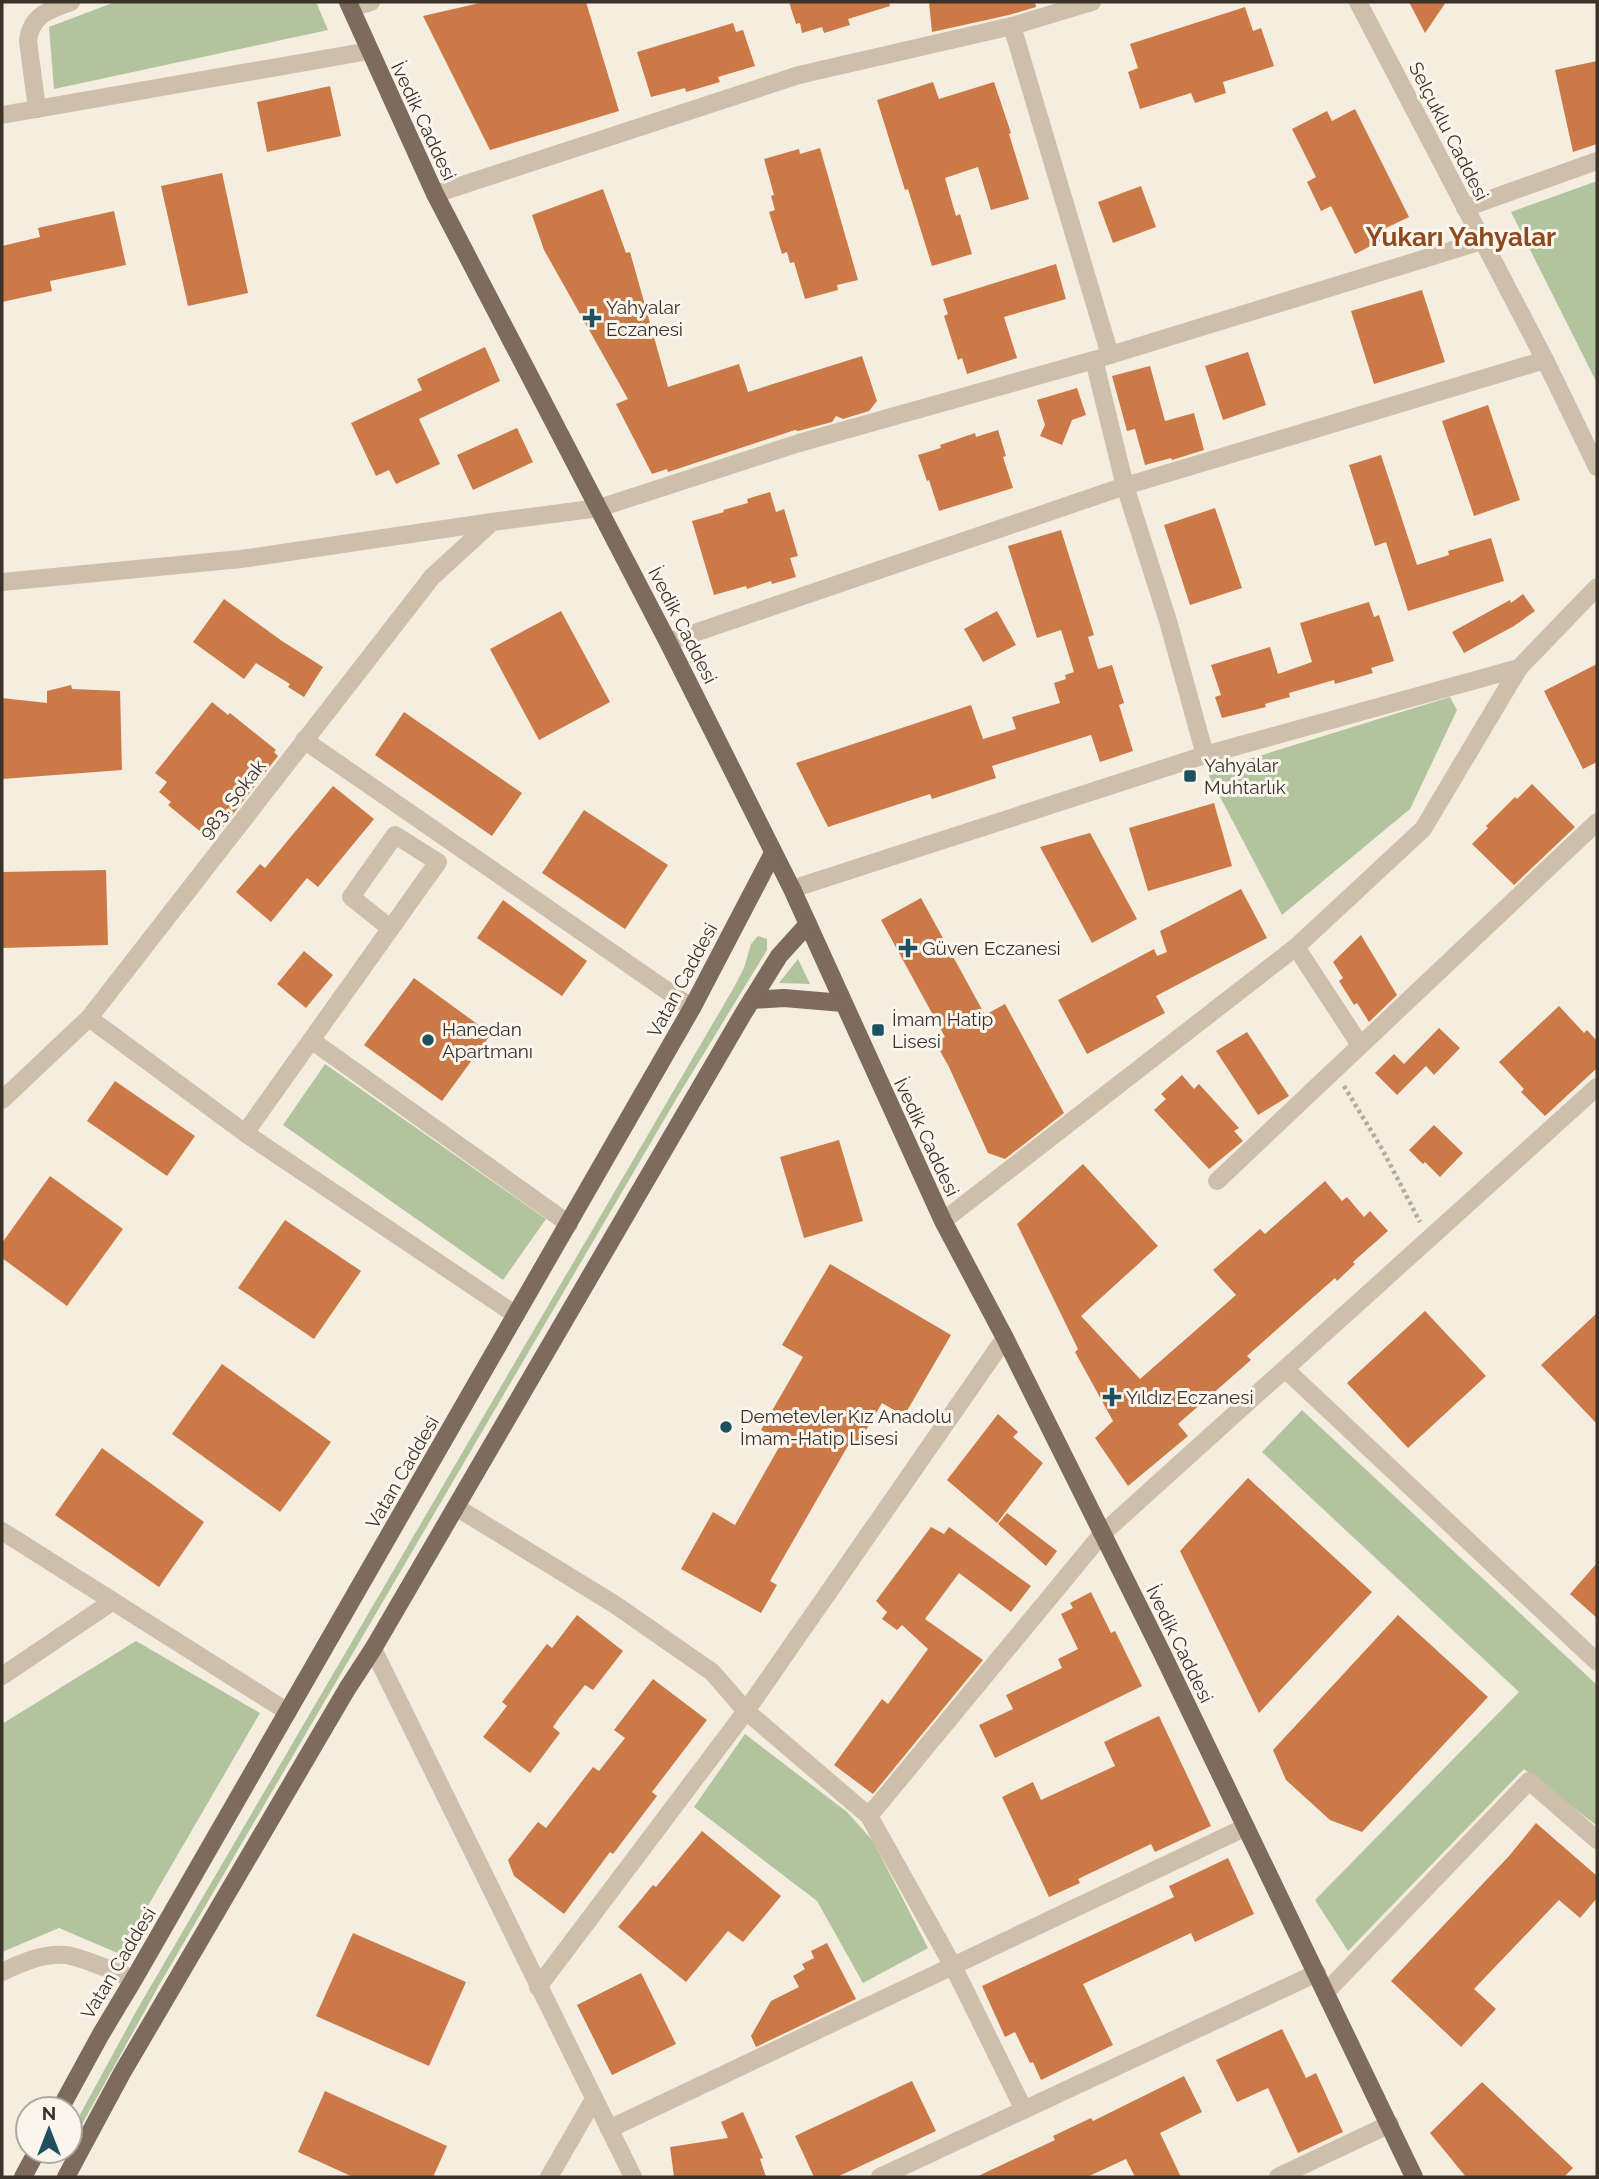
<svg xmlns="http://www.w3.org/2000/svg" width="1599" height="2179" viewBox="0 0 1599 2179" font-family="Raleway,sans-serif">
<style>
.green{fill:#b2c49e}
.building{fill:#cb7a47}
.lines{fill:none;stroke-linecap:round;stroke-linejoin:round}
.path{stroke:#b9aa94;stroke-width:4.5;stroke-dasharray:3.5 3.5;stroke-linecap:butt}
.minor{stroke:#cdbfaa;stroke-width:18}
.major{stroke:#7d6b5b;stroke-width:18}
.poi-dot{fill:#1d515f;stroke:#fbf6ed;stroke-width:2.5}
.labels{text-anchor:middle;stroke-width:6;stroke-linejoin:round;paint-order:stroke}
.street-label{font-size:19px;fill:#3b322a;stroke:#fbf6ed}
.poi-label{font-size:19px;fill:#3b322a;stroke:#fbf6ed;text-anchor:start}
.district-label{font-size:26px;font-weight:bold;fill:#8e491f;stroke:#fbf6ed}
</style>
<rect width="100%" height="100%" fill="#f4ede0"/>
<g class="green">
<polygon points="115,2 316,2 328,30 54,89 49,27"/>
<polygon points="1597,181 1597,383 1511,212"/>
<polygon points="1450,697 1457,710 1410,809 1282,915 1207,772"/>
<polygon points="758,936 767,939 767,950 678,1096 158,1987 70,2146 70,2133 138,2008 733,989 744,968 751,944"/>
<polygon points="798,959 810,984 779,983"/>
<polygon points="325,1064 546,1219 503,1280 283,1125"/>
<polygon points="1302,1410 1597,1685 1597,1826 1524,1769 1348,1951 1315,1900 1519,1692 1262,1452"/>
<polygon points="136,1641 260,1713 120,1954 59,1928 2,1952 2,1724"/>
<polygon points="745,1734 847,1812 873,1841 928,1948 863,1983 817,1901 694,1807"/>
</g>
<g class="building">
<polygon points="484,2 586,2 619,111 490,150 423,16"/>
<polygon points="789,2 889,2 890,6 848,19 850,25 824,33 822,27 802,33 800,23 796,24"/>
<polygon points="929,2 1035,2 1036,7 1009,15 932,32"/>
<polygon points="1409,2 1446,2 1425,33"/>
<polygon points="1245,7 1253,31 1261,28 1274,66 1223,82 1226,93 1195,103 1191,93 1140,109 1128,72 1138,68 1130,44"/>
<polygon points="733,23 736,32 743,30 755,66 718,77 720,82 686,92 685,88 651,97 637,52"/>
<polygon points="1597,61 1597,144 1573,152 1555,70"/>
<polygon points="933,82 939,99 994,82 1011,133 1009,134 1029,199 991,210 978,167 945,178 956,216 960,214 972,254 932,266 908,189 905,190 877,100"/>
<polygon points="330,86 341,136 267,152 257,102"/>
<polygon points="1355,109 1409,217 1386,228 1390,236 1355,254 1331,206 1321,211 1307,182 1316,177 1292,129 1327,111 1332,121"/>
<polygon points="820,148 858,280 837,285 838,290 805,299 794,262 790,263 787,252 782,254 769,212 775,210 771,196 774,195 764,159 799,149 800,154"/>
<polygon points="222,173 248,293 188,306 161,186"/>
<polygon points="1141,186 1156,227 1113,243 1098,202"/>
<polygon points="603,189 626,253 630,252 668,387 739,364 748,392 862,356 877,401 869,411 843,419 836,416 832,422 798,431 795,430 668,472 667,469 652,474 616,404 628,399 544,250 532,215"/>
<polygon points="114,211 126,265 50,281 52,291 2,302 2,246 40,237 38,228"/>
<polygon points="1056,264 1066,299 1004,317 1017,358 967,374 962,358 958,360 944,316 948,314 943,299"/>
<polygon points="1422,290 1445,362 1374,384 1351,311"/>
<polygon points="485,347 500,381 419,419 440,464 396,484 389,470 376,476 351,423 422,390 417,379"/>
<polygon points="1248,352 1266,405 1223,420 1205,366"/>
<polygon points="1150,366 1165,421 1194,413 1204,450 1172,460 1171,458 1145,465 1135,429 1127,431 1112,376"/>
<polygon points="1077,388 1086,415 1072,420 1062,445 1040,436 1045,425 1037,400"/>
<polygon points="1488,405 1520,500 1474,516 1442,421"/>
<polygon points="517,428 533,462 473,490 457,455"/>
<polygon points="998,430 1006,456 1003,457 1013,488 939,511 929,480 927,481 918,455 941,448 940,445 975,433 976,437"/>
<polygon points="1381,455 1417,565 1449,555 1448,551 1491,538 1504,581 1408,611 1386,542 1375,546 1349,465"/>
<polygon points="770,492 776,512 784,509 798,556 790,558 796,577 772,584 771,581 747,589 746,586 714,595 692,521 724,512 723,510 748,503 747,499"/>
<polygon points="1215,508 1242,588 1190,605 1164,525"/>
<polygon points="1061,530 1094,635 1088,637 1098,669 1112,665 1124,703 1119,705 1133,751 1100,762 1091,735 992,766 996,778 932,799 930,794 828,827 796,763 971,705 983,739 1016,729 1012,717 1060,703 1054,683 1066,679 1065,675 1074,672 1061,630 1037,638 1008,546"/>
<polygon points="1523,594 1535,611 1514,626 1464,653 1452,632 1510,600 1511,603"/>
<polygon points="224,599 282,641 323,667 304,697 288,687 290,684 256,663 244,679 193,642"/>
<polygon points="1369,602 1374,617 1379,615 1394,661 1371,668 1373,673 1335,684 1334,680 1289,693 1290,697 1265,704 1266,707 1222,718 1215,697 1221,695 1211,665 1270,647 1278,674 1312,662 1300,623"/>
<polygon points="561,611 610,702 539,740 490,649"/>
<polygon points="997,611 1016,645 983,662 964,629"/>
<polygon points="1597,664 1597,762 1583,769 1544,691"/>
<polygon points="71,685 72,689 120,691 122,770 2,779 2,698 47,703 47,691"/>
<polygon points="212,702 228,715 230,713 276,750 274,752 278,756 223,827 218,823 207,837 168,805 171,802 159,792 167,782 155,773"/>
<polygon points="404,712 522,793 492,836 375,755"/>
<polygon points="1532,784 1575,827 1514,885 1472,844 1488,828 1486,826 1515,797 1517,799"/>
<polygon points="333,786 374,819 318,887 307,878 271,922 236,892 260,864 265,868"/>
<polygon points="1214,803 1232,866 1148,891 1129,828"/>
<polygon points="584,810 668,865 625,929 542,873"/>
<polygon points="1090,833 1137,919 1092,943 1040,847"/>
<polygon points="106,870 108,945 2,948 2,872"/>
<polygon points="1241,889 1267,938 1156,996 1165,1013 1087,1054 1058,1000 1154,949 1157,956 1167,952 1160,931"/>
<polygon points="921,898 985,1015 1005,1004 1064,1113 1005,1159 988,1153 949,1067 935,1042 945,1037 881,920"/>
<polygon points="503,900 587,961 562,996 477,938"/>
<polygon points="1361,935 1397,995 1369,1022 1357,1003 1354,1005 1339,981 1343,978 1333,962"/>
<polygon points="304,951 333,975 306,1008 277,984"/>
<polygon points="414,978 491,1034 442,1101 364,1045"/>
<polygon points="1559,1006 1584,1033 1587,1030 1597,1041 1597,1068 1545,1116 1521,1092 1524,1089 1499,1062"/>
<polygon points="1439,1028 1460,1048 1434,1075 1426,1066 1397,1095 1375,1073 1394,1054 1404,1064"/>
<polygon points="1247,1032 1289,1096 1258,1115 1216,1051"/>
<polygon points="1182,1075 1194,1089 1199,1084 1239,1128 1234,1131 1243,1141 1209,1169 1154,1110 1166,1099 1161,1094"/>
<polygon points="115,1081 195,1136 167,1176 87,1121"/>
<polygon points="1434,1125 1463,1153 1440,1177 1425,1162 1423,1164 1409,1150"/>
<polygon points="839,1140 863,1221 804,1238 780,1157"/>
<polygon points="1083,1164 1158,1246 1081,1316 1140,1379 1236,1295 1213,1270 1260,1229 1265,1234 1325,1181 1342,1201 1347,1197 1364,1217 1370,1211 1388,1231 1353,1262 1355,1264 1337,1281 1335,1278 1247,1356 1251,1360 1178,1424 1188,1436 1128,1486 1095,1438 1113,1421 1075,1352 1078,1349 1017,1224"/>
<polygon points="50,1176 123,1229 67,1306 2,1258 2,1243"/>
<polygon points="285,1220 361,1271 314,1339 238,1288"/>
<polygon points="830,1264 951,1335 904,1416 882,1403 856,1447 849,1444 770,1581 777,1585 761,1613 681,1569 713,1512 735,1525 782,1442 761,1430 803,1357 782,1345"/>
<polygon points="1425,1311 1486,1376 1408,1448 1347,1383"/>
<polygon points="1597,1313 1597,1424 1541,1365"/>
<polygon points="222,1364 331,1442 280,1512 172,1434"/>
<polygon points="998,1414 1018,1432 1013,1437 1043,1463 997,1523 947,1480"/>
<polygon points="102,1448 204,1522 159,1587 55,1515"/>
<polygon points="1248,1478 1372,1592 1259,1713 1180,1551"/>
<polygon points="1007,1513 1057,1551 1046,1566 998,1524"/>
<polygon points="931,1527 944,1534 949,1527 1031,1586 1011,1612 959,1573 925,1619 983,1660 873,1794 834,1765 882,1699 888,1704 928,1649 902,1625 897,1630 882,1619 887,1612 876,1601"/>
<polygon points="1597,1563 1597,1618 1570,1594"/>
<polygon points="1091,1592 1111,1633 1115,1631 1142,1686 995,1758 979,1725 1013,1709 1006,1695 1062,1668 1058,1659 1078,1649 1061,1614 1073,1608 1070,1603"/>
<polygon points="577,1615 623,1651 593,1690 585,1685 559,1718 553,1727 560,1733 530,1773 483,1737 507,1706 502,1702 547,1644 552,1648"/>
<polygon points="1398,1615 1488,1697 1362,1832 1330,1820 1286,1780 1273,1750"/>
<polygon points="653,1679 707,1720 652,1792 657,1796 613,1854 610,1852 564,1914 514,1876 508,1860 538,1822 546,1828 593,1767 599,1771 625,1738 614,1730"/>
<polygon points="1159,1716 1211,1826 1155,1852 1151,1844 1078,1879 1080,1883 1049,1897 1002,1797 1033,1782 1041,1800 1115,1766 1104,1742"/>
<polygon points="1536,1823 1597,1876 1597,1898 1580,1918 1559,1900 1474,1989 1496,2009 1461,2047 1391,1981 1509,1856"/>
<polygon points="702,1831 781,1896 743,1942 728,1931 686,1982 618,1927 653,1885 656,1887"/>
<polygon points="1228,1858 1254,1914 1195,1942 1191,1933 1083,1984 1113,2045 1041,2080 1033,2062 1030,2063 1015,2032 1005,2037 982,1986 1174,1897 1169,1886"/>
<polygon points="353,1933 466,1982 429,2066 316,2016"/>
<polygon points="827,1943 856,1999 756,2047 751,2036 771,2001 799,1987 793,1976 805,1969 802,1964 814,1958 811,1951"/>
<polygon points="641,1973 676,2044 612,2075 577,2005"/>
<polygon points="1282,2029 1306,2078 1316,2073 1343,2132 1298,2153 1268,2088 1237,2102 1216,2060"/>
<polygon points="1184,2076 1202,2112 1160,2133 1181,2177 1135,2177 1126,2159 1087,2177 976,2177 1055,2140 1053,2136 1091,2118 1093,2121"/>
<polygon points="912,2081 936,2131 837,2177 814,2177 795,2136"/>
<polygon points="1482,2082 1573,2168 1564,2177 1466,2177 1430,2133"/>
<polygon points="325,2091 447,2146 433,2177 353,2177 298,2152"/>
<polygon points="743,2112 763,2158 760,2159 766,2177 674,2177 670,2147 728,2138 721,2122"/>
</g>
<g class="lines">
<polyline class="path" points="1344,1086 1382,1149 1420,1222"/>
<g class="minor">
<polyline points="1358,2 1545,360 1597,467"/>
<polyline points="351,8 371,2"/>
<polyline points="1012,26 1110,355"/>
<path d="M 37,109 L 28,41 C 31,15 49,10 71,2"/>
<polyline points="2,115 369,51"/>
<polyline points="435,194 799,75 1012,26 1092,2"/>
<polyline points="1465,208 1597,161"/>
<polyline points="1094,360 1125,486 1168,621 1205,755"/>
<polyline points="2,582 241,559 492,522 599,508 799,443 1094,360 1482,241"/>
<polyline points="668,642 1125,486 1545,360"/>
<polyline points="304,740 692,1008"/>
<polyline points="792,889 1205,755 1519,668 1597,587"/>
<polyline points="1296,947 1360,1045"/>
<polyline points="89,1018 245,1133 516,1315"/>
<polyline points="311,1040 569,1224"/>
<polyline points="2,1100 89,1018 432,577 492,522"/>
<polyline points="245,1133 438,862 395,835 351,897 390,928"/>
<polyline points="1217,1181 1597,822"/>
<polyline points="943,1221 1296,947 1423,829 1519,668"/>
<polyline points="1285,1369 1597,1662"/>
<polyline points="456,1507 614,1604 712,1672 746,1711 869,1816 953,1966 1024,2110"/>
<polyline points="2,1531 288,1712"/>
<polyline points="373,1649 633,2177"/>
<polyline points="2,1676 113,1601"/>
<polyline points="869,1816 1102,1534 1597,1087"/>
<path d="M 2,1972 C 21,1963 43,1953 66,1955 C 82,1957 117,1973 134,1979"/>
<polyline points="538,1987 746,1711 1005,1338"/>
<polyline points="1326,1992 1529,1781 1597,1840"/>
<polyline points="609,2129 1246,1827"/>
<polyline points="549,2177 594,2099"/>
<polyline points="880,2177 1317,1973"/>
<polyline points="1278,2177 1390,2124"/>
</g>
<g class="major">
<polyline points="348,2 435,194 668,642 792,889 943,1221 1005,1338 1162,1653 1414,2177"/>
<polyline points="752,1000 784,998 843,1003"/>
<polyline points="60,2109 101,2034 134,1979 692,1008 773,853"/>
<polyline points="23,2177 37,2151"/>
<polyline points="66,2177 122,2073 347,1689 373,1649 743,1014 779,956 808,924"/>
</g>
</g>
<g class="poi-dot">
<path d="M588.5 307.5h7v7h7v7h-7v7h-7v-7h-7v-7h7z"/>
<rect x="1183" y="769" width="14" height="14" rx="3.5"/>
<path d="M904.5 937.5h7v7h7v7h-7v7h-7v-7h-7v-7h7z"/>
<rect x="871" y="1023" width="14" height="14" rx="3.5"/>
<circle cx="428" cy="1040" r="7"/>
<path d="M1108.5 1386.5h7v7h7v7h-7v7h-7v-7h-7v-7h7z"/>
<circle cx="726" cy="1427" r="7"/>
</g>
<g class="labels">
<g class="street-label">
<text transform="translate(424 121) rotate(65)" y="7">İvedik Caddesi</text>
<text transform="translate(1449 131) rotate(63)" y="7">Selçuklu Caddesi</text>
<text transform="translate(683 625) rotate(63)" y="7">İvedik Caddesi</text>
<text transform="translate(232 799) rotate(-52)" y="7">983. Sokak</text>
<text transform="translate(682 980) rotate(-62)" y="7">Vatan Caddesi</text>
<text transform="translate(927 1137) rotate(65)" y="7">İvedik Caddesi</text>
<text transform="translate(402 1472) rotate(-60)" y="7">Vatan Caddesi</text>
<text transform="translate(1180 1644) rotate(64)" y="7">İvedik Caddesi</text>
<text transform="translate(118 1963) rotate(-59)" y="7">Vatan Caddesi</text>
</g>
<g class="poi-label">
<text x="606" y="314">Yahyalar<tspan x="606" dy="22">Eczanesi</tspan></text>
<text x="1204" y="772">Yahyalar<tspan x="1204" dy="22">Muhtarlık</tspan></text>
<text x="922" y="955">Güven Eczanesi</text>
<text x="892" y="1026">İmam Hatip<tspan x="892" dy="22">Lisesi</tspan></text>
<text x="442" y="1036">Hanedan<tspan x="442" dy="22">Apartmanı</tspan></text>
<text x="1126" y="1404">Yıldız Eczanesi</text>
<text x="740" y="1423">Demetevler Kız Anadolu<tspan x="740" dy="22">İmam-Hatip Lisesi</tspan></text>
</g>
<g class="district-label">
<text x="1461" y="246">Yukarı Yahyalar</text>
</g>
</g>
<rect width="1599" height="2179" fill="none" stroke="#3b322a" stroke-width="7"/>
<g transform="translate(49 2130)"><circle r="33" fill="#fbf6ed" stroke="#aea89f" stroke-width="2"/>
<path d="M0-5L12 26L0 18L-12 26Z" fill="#1d515f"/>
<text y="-10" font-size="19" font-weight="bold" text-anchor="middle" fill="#3b322a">N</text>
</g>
</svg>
